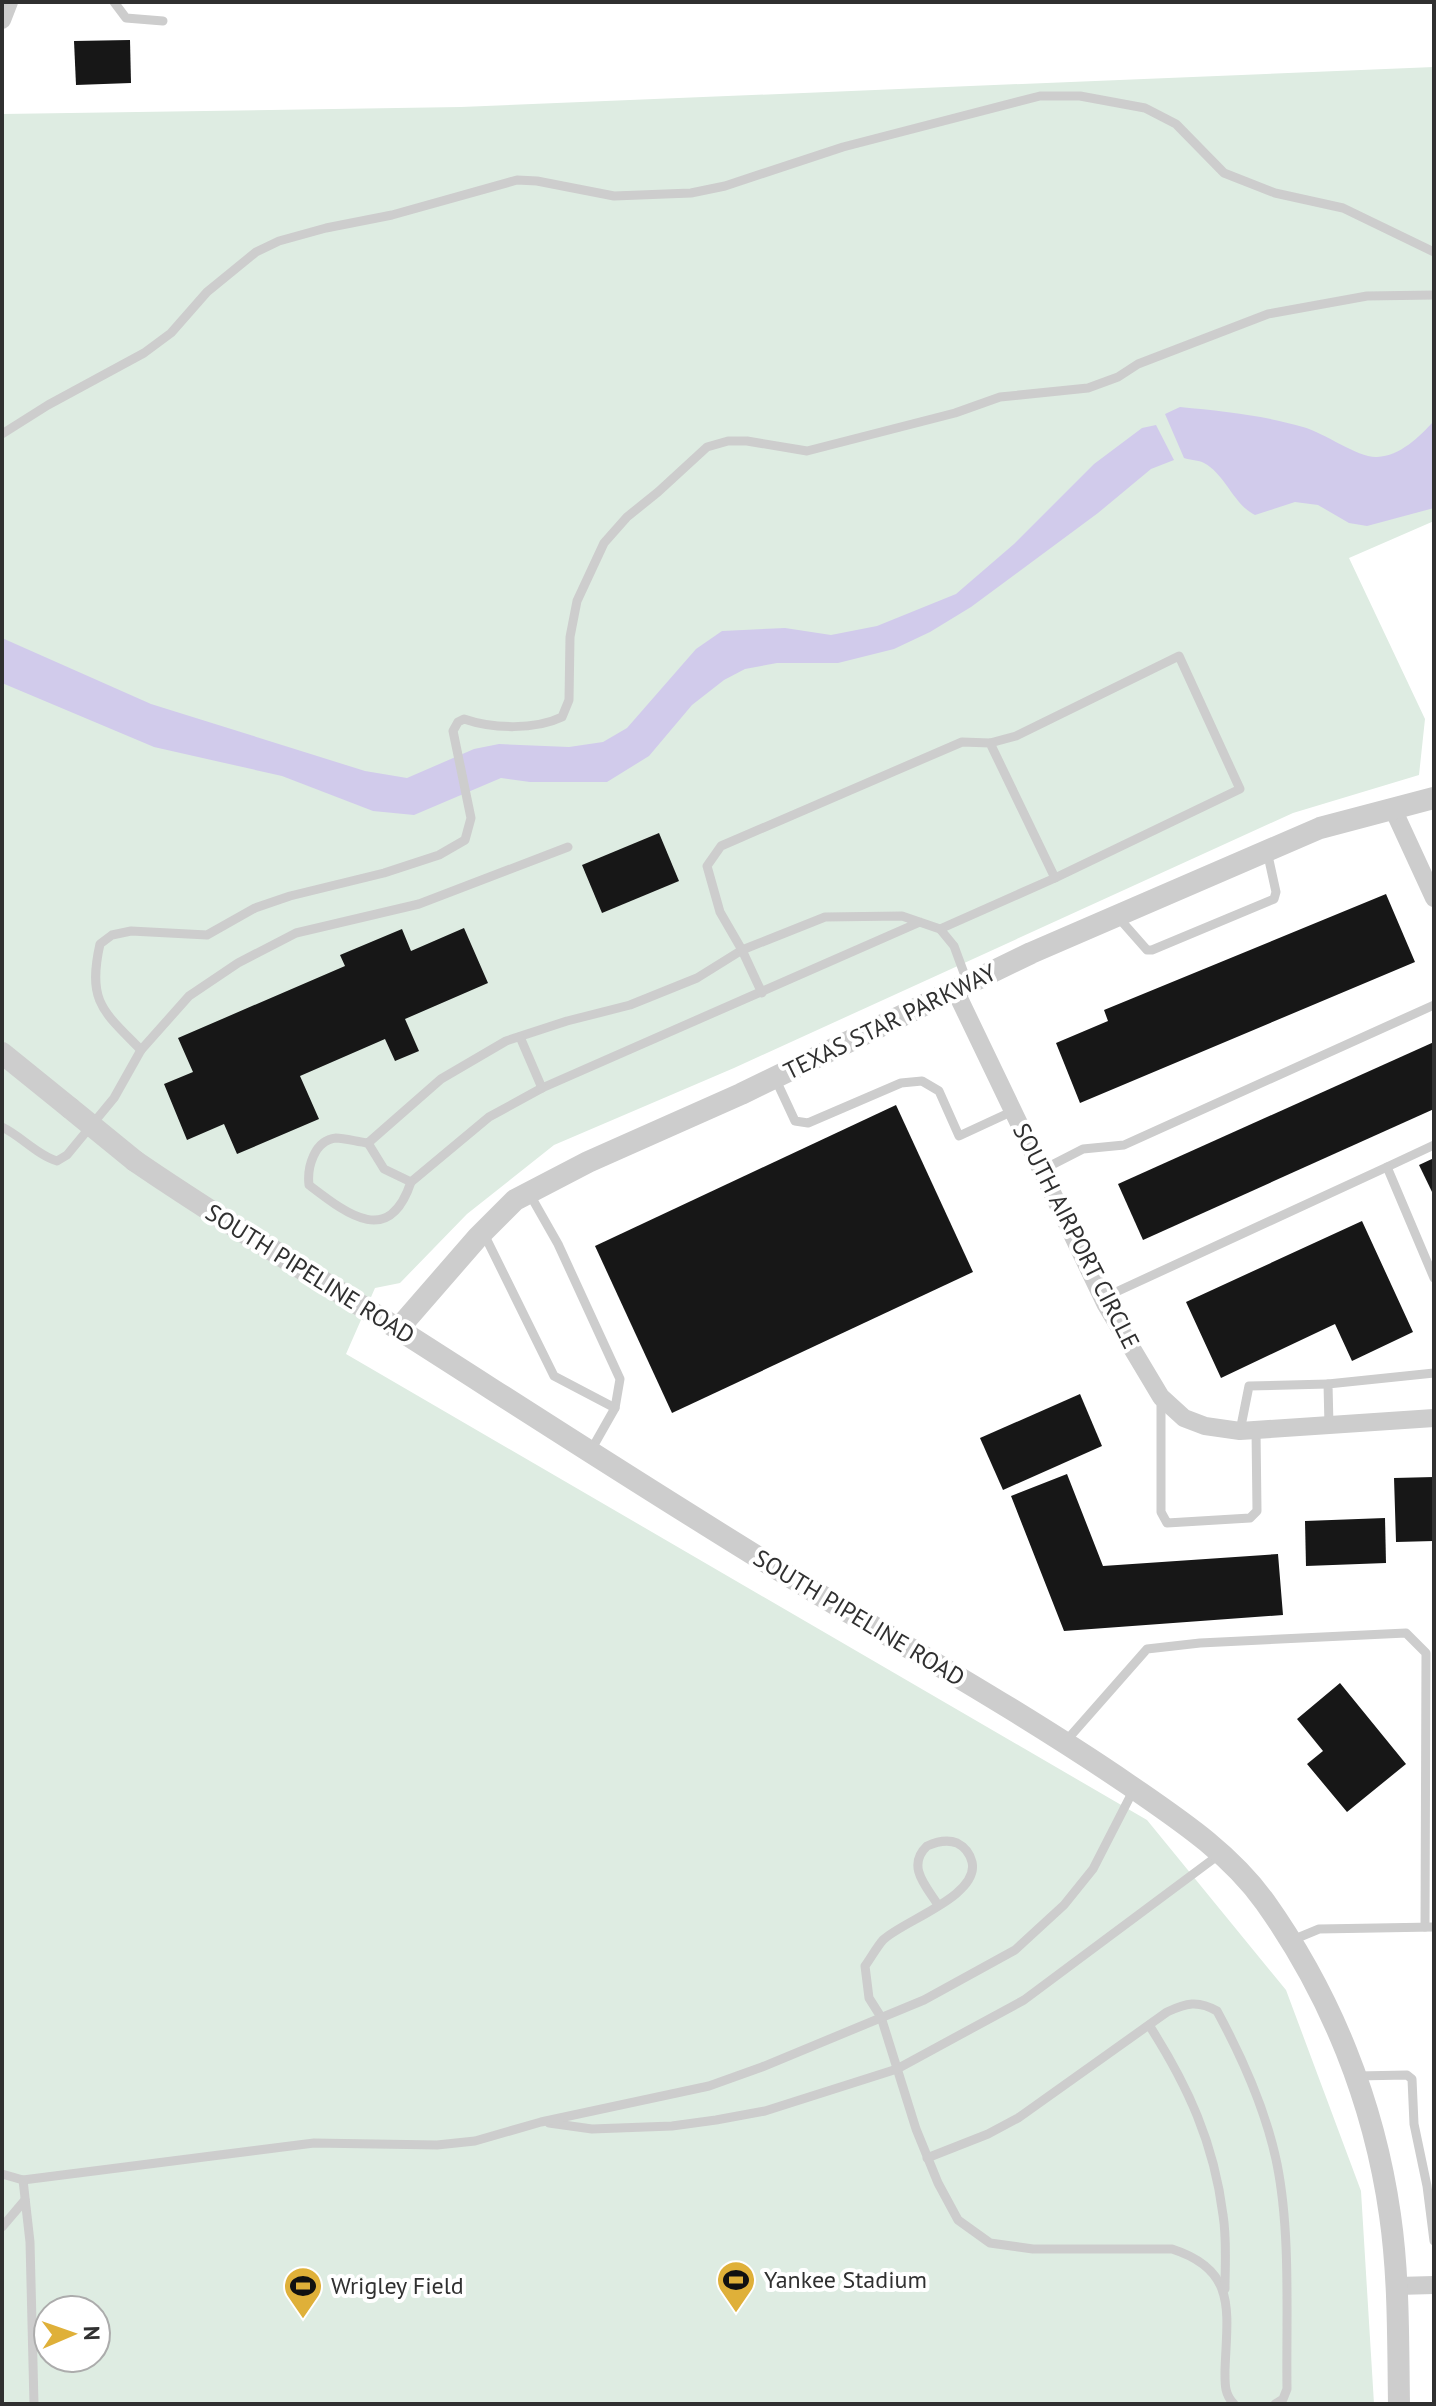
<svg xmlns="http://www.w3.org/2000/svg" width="1436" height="2406" viewBox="0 0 1436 2406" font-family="'PT Sans',sans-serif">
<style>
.green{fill:#deece2;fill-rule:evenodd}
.water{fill:#d1cbeb}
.building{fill:#171717}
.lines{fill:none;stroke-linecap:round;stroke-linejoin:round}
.service{stroke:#cdcdcd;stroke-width:9}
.minor{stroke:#cdcdcd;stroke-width:18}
.tertiary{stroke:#cdcdcd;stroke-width:22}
.tertiary-bridge{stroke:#cdcdcd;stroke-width:22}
.labels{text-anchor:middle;stroke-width:8;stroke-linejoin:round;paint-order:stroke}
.street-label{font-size:24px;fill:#303030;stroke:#fff}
.poi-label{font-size:24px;fill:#303030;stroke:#fff;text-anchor:start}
</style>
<rect width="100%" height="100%" fill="#fff"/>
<path class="green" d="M 1434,67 L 1434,521 L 1349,558 L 1425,719 L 1419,775 L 1293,813 L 734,1068 L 554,1145 L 467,1214 L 400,1283 L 375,1288 L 346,1354 L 1147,1820 L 1286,1990 L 1361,2191 L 1374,2404 L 2,2404 L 2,114 L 461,107 ZM 48,2310 L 96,2310 L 96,2358 L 48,2358 Z"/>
<g class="water">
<path d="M 1180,407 C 1222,411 1262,415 1303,427 C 1325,433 1358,458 1377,457 C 1400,456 1419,437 1434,421 L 1434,508 L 1367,526 L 1349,523 L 1318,505 L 1295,502 L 1255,515 C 1233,504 1226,475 1204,463 C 1199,460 1190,460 1184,458 L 1165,414 Z"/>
<polygon points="1156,425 1174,460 1151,469 1098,513 971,607 930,632 894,649 838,663 777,663 745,669 724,680 692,705 649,756 607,782 530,782 501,778 414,815 373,811 282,776 154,747 2,683 2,638 151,704 365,771 407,778 474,749 499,744 569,747 603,742 627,728 696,649 722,631 785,628 831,635 877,626 956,594 1014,544 1094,464 1142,428"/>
</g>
<g class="building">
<polygon points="130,40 131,83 76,85 74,41"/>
<polygon points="659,833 679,881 602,913 582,865"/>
<polygon points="1386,894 1415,962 1080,1103 1056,1043 1108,1021 1104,1010"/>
<polygon points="464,928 488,983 405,1019 419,1051 395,1061 385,1039 300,1076 319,1119 237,1154 224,1124 187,1140 164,1084 193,1072 178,1038 345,966 340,955 402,929 411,951"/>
<polygon points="1434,1042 1434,1109 1143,1240 1118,1184"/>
<polygon points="896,1105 973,1272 672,1413 595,1246"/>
<polygon points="1434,1158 1434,1196 1419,1165"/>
<polygon points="1362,1221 1413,1332 1352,1361 1335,1324 1221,1378 1186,1302"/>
<polygon points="1080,1394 1102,1446 1003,1490 980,1438"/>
<polygon points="1067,1474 1103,1566 1278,1554 1283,1615 1064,1631 1011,1496"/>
<polygon points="1434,1477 1434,1541 1396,1542 1394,1478"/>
<polygon points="1385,1518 1386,1563 1306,1566 1305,1521"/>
<polygon points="1340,1683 1406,1764 1347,1812 1307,1764 1323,1751 1297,1719"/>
</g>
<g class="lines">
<g class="service">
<polyline points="114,2 126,18 163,21"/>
<polyline points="2,434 48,405 144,353 171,333 207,292 256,252 279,241 326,228 392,215 517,180 537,181 614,196 691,193 725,186 843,147 1040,96 1080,96 1145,108 1176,124 1224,173 1275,193 1343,208 1434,252"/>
<polyline points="990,743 1016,736 1179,656 1240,789 1055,878"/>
<path d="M 568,847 L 419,904 L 296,933 L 238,963 L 189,996 L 141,1050 C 103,1011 87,1002 100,944 L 112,935 L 131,931 L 207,935 L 255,908 L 290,896 L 384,873 L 439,855 L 465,840 L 471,818 L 453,731 L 458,722 L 464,719 C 493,729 535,730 562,717 L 569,700 L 570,637 L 577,601 L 604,543 L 627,517 L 658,492 L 707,447 L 728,441 L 747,441 L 807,451 L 955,413 L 1000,397 L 1088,388 L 1118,377 L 1138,364 L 1268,314 L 1367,296 L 1434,295"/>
<polyline points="1117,916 1147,950 1152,950 1274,899 1276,892 1267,851"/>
<path d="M 920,922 L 542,1088 L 489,1117 L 411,1182 C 389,1248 347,1214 309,1185 C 307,1168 314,1140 336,1138 C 345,1138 358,1142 368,1143 L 441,1079 L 506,1041 L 567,1021 L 630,1005 L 697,978 L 742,950 L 825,917 L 902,916 L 940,929 L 954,946 L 968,984"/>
<polyline points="762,993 742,950 720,912 707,866 721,846 962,742 990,743 1055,878 940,929"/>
<polyline points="520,1037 542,1088"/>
<polyline points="775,1078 795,1121 808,1123 901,1083 922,1081 939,1091 959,1136 1013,1111"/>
<path d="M 2,1127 C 21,1136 37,1155 57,1161 L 67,1155 L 114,1098 L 141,1050"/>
<polyline points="368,1143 384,1169 411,1182"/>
<polyline points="1434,1145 1387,1167 1434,1278"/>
<polyline points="1042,1170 1083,1149 1124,1145 1434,1005"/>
<polyline points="529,1193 558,1244 620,1379 615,1408 590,1452"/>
<polyline points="483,1232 554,1376 615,1408"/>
<polyline points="1103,1298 1387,1167"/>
<polyline points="1161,1397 1161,1512 1167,1523 1250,1518 1257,1511 1256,1430"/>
<polyline points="1329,1426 1328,1384 1434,1373"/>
<polyline points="1240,1431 1249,1386 1328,1384"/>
<polyline points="1066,1741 1147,1649 1200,1643 1406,1633 1426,1653 1425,1927"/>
<path d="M 938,1905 C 926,1886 906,1866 927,1846 C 936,1842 947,1839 957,1843 C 965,1847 970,1854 972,1862 C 980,1896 902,1921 883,1940 C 876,1948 871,1958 865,1966 L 869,1998 L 881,2017 L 916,2129 L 938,2183 L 958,2220 L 990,2243 L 1033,2249 L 1172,2249 C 1238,2270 1227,2312 1225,2370 C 1225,2383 1224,2394 1234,2404"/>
<polyline points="1290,1941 1319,1929 1434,1927"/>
<path d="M 1149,2025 C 1188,2086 1214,2143 1223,2215 C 1227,2239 1225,2265 1225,2289"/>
<polyline points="1357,2076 1407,2075 1412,2079 1414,2124 1427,2186 1434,2241"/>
<polyline points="549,2123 592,2129 672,2126 716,2120 765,2111 897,2069 1024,2000 1220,1854"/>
<path d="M 927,2158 L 988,2134 L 1018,2118 L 1167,2012 C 1186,2003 1198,2000 1217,2011 C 1243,2059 1266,2110 1277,2164 C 1291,2234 1286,2317 1287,2389 L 1283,2399 L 1275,2404"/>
<polyline points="2,2174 23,2180 314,2143 437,2145 475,2141 541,2122 709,2086 762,2067 924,2000 1015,1950 1064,1905 1093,1869 1134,1789"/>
<polyline points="23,2180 30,2242 34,2404"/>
<polyline points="2,2227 25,2200"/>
</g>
<g class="minor">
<polyline points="2,20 9,2"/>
<polyline points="1393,809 1434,898"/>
<polyline points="955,990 1106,1305 1161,1397 1184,1418 1205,1426 1240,1431 1434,1418"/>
<polyline points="1397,2286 1434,2285"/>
</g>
<g class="tertiary">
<polyline points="2,1053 70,1108"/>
<path d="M 135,1161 C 221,1220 310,1273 398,1329 C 536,1417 674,1507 815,1592 C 920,1655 1028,1716 1129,1785 C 1178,1819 1229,1852 1265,1902 C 1331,1995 1374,2102 1390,2215 C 1399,2277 1398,2341 1399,2404"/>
<polyline points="398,1329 478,1237 515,1200 588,1162 741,1094 1031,953 1320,828 1434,798"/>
</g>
<polyline class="tertiary-bridge" points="70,1108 135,1161"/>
</g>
<defs>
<g id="stadium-pin" transform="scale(2)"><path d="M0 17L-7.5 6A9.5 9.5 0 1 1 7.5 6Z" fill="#dfb039" stroke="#fff"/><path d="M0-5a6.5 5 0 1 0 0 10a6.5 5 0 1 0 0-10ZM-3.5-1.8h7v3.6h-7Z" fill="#111"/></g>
</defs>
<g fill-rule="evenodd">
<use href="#stadium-pin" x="736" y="2280"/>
<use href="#stadium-pin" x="303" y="2286"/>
</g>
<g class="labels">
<g class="street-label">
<text transform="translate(890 1022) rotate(-26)" y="8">TEXAS STAR PARKWAY</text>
<text transform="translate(1076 1236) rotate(63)" y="8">SOUTH AIRPORT CIRCLE</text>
<text transform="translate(310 1274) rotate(32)" y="8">SOUTH PIPELINE ROAD</text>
<text transform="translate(859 1618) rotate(31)" y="8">SOUTH PIPELINE ROAD</text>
</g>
<g class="poi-label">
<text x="764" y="2288">Yankee Stadium</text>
<text x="331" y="2294">Wrigley Field</text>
</g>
</g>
<rect width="1436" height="2406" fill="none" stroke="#303030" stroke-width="8"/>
<g transform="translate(72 2334) rotate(88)"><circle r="38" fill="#ffffff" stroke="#acacac" stroke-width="2"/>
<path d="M0-6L14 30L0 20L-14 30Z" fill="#dfb039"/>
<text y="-12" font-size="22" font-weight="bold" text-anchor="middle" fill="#303030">N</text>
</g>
</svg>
